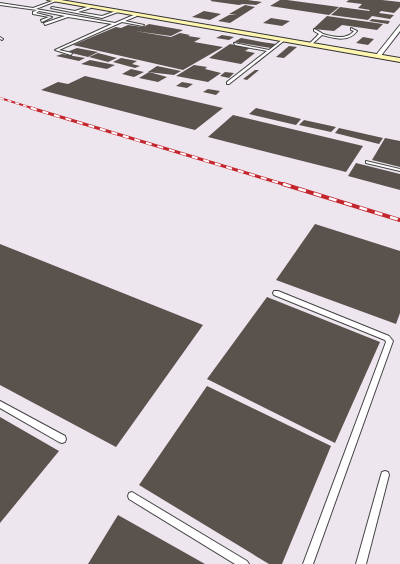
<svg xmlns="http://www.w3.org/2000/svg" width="400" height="564" viewBox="0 0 400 564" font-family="'Noto Serif',serif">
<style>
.industrial{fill:#eee6ef}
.building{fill:#5a524d}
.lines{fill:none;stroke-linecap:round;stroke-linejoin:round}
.lane-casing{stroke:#444;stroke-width:2}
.street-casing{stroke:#444;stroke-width:2}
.secondary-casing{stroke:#333;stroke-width:2}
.lane{fill:#fff;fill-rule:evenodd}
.street{fill:#fff;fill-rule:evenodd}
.secondary{fill:#fff6b0;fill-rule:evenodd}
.rail-far2-casing{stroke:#c4262e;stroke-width:2}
.rail-far1-casing{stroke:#c4262e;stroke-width:3}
.rail-casing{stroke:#c4262e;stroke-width:4}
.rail-far2{stroke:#fff;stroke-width:1.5;stroke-dasharray:4;stroke-linecap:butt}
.rail-far1{stroke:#fff;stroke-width:2;stroke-dasharray:6;stroke-linecap:butt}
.rail{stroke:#fff;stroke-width:2.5;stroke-dasharray:8;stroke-linecap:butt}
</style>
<rect width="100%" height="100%" fill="#fffdf5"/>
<rect class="industrial" x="0" y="0" width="400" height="564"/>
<g class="building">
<polygon points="212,0 248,0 262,2 256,5 243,4 239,5 210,1"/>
<polygon points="280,0 287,0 339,7 329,15 270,6"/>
<polygon points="349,0 382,0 400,2 400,7 394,13 381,11 379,13 394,15 390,19 372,16 368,20 331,15 340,7 369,11 370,10 358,8 362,4 346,2"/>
<polygon points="245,5 255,7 230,23 218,21 229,15 237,15 229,14"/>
<polygon points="204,11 221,14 210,20 192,17"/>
<polygon points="327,16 383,24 377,30 342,25 334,31 313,29"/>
<polygon points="271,18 290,21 282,26 263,23"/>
<polygon points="372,19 390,21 388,24 369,21"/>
<polygon points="149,24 183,30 171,36 135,31 171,37 180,33 190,35 188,36 201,38 194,42 223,47 183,70 73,45 116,27 121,28 128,25 143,27"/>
<polygon points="222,35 234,37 229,40 216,38"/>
<polygon points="363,37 374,39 368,45 356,43"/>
<polygon points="241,38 262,42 276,44 271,48 234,42"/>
<polygon points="230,44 250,48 245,51 255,53 241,64 209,58"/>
<polygon points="289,46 297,47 284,58 276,57"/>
<polygon points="77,48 98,52 88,57 67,52"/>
<polygon points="98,53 117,58 108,62 89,57"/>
<polygon points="62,54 85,58 79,61 56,56"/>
<polygon points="121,58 137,61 132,64 140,66 135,68 113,62"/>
<polygon points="90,60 115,65 107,69 81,64"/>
<polygon points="194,65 207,67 205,69 221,73 208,82 176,76"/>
<polygon points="157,66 181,71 174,75 148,72"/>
<polygon points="131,69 144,72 134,77 122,74"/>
<polygon points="255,70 259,70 247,80 243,79"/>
<polygon points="149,72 167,77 158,82 139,78"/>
<polygon points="225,72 234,73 229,78 220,76"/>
<polygon points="85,76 223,108 195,130 41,90 58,82 68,84"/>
<polygon points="182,82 193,84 187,88 176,86"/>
<polygon points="208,89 220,91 216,95 203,92"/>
<polygon points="256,108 301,119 296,125 249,114"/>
<polygon points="233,115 363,146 346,172 208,137"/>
<polygon points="304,120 336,127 331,132 299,125"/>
<polygon points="339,128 383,138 379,144 335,133"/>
<polygon points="385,138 400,141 400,167 372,160"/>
<polygon points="356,163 400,174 400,190 348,176"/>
<polygon points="315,224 400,251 400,313 396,324 276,280"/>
<polygon points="0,244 203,325 116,447 0,385"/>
<polygon points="267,297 380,342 335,443 207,379"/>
<polygon points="207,386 331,446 282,564 269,564 139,485"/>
<polygon points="0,417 59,451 0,523"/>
<polygon points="118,515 205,564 88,564"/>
</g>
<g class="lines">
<g class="lane-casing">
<g id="lane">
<polygon points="55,0 56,1 36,9 115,23 136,14 137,16 125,21 144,25 143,26 122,22 59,50 72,53 71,55 55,50 112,24 68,17 45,25 44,23 65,16 39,11 36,13 52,17 42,22 41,20 49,17 33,14 33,12 37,10 0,5 0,3 33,8"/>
<polygon points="90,6 91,8 78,12 102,16 116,11 118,12 102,18 51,8 52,7 75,11"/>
<path d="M 351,28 L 357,31 C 348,43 334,38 322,35 L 311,45 L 309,44 L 319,34 L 314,31 L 314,29 C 317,30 320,32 323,34 C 333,37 347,40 354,31 L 351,30 Z"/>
<polygon points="0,37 3,39 2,40 0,39"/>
<polygon points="283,39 285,40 229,84 227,84 227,82 267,51 235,45 234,43 269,50"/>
<polygon points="366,161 400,169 400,171 366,163"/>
<polygon points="274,291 278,291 389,336 393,341 313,564 303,564 386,342 385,340 274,295 273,293"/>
<polygon points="0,401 65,436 66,439 65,442 62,443 59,442 0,408"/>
<polygon points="385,471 388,472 389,475 366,564 356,564 381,475 382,472"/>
<polygon points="132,492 247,561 249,564 235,564 129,499 128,496 129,493"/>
</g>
</g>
<g class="street-casing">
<polygon id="street" points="400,25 400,31 380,57 376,57 376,55"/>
</g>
<g class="secondary-casing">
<polygon id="secondary" points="47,0 61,0 400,58 400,62"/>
</g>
<use href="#lane" class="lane"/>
<use href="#street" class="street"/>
<use href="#secondary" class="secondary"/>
<g class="rail-far2-casing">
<polyline id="rail-far2" points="0,98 35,109"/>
</g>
<g class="rail-far1-casing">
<polyline id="rail-far1" points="31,108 286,185"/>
</g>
<g class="rail-casing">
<polyline id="rail" points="283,184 400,220"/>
</g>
<use href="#rail-far2" class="rail-far2"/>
<use href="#rail-far1" class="rail-far1"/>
<use href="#rail" class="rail"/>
</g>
</svg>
